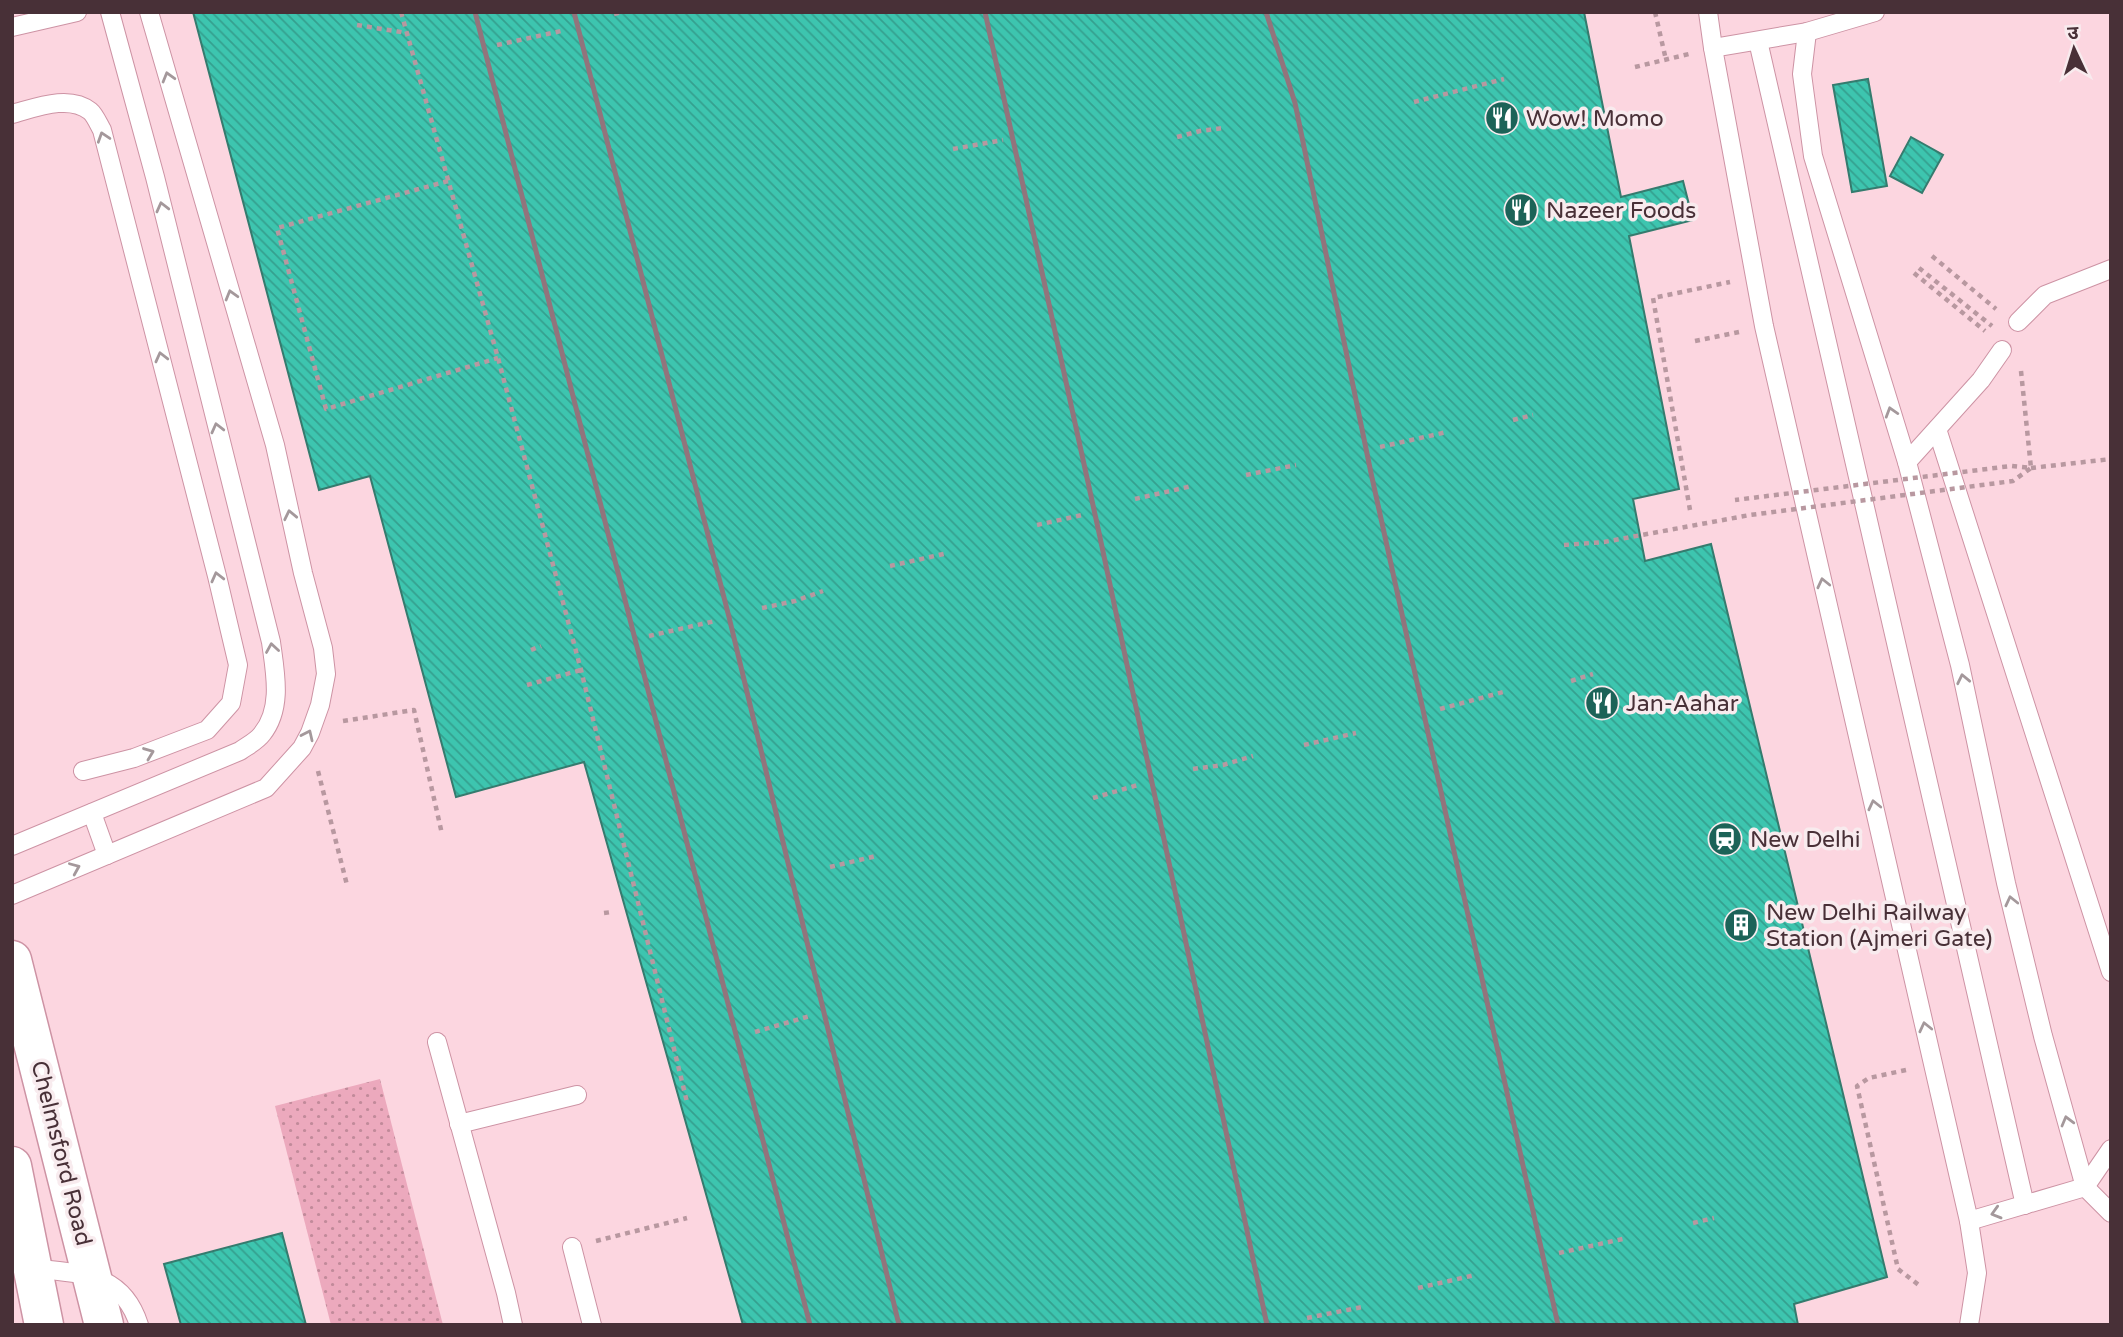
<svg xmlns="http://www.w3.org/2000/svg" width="2123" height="1337" viewBox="0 0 2123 1337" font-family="'Varela Round','Noto Sans Devanagari',sans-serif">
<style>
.grass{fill:url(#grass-dots)}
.building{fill:url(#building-back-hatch);stroke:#357b6e;stroke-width:2}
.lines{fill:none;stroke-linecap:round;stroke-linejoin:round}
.lane-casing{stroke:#cd93a4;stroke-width:20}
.secondary-casing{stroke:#cd93a4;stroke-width:41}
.path{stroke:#b898a0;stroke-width:4.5;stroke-dasharray:5 5;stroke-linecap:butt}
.lane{stroke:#fff;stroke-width:18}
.secondary{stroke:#fff;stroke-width:38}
.rail{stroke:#92747c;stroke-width:5}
.path-bridge{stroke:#b898a0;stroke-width:4.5;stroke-dasharray:5 5;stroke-linecap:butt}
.oneway{stroke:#a4989b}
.labels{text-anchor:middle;stroke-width:7;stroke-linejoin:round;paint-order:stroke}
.poi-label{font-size:23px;fill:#483037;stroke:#f8ebee;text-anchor:start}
.street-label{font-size:23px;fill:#483037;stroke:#f8ebee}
</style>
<defs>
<pattern id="grass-dots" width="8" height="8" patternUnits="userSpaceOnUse" patternTransform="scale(1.75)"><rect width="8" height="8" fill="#eca9bd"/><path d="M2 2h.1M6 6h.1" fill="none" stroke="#c18a9a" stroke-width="1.8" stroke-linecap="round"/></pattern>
<pattern id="building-back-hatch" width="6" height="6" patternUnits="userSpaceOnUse" patternTransform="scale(1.75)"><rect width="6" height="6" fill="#3dc5af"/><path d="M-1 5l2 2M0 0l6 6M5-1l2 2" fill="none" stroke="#35a08f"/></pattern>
</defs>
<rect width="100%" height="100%" fill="#fcd6e0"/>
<polygon class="grass" points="380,1079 443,1325 331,1325 275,1106"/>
<g class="building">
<polygon points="193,12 1584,12 1621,197 1683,181 1693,220 1629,236 1679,489 1633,499 1645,561 1711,544 1887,1277 1794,1304 1798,1325 743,1325 584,762 456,797 370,476 319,490"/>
<polygon points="1868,79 1887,186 1852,192 1833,85"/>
<polygon points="1911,137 1943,155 1922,193 1890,176"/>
<polygon points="282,1233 306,1325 181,1325 164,1264"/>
</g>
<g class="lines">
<g class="lane-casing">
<g id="lane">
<polyline points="1708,12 1713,48"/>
<polyline points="1875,12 1807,32 1713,48 1764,326 1969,1221 2085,1187 2111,1149"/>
<polyline points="12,27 77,12"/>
<polyline points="1807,32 1802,74 1813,156 1907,462 1960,665 2006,883 2043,1036 2085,1187 2111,1213"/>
<polyline points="1758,41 2025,1205"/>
<path d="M 12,114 C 35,108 69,94 90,111 C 95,115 99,125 102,130 L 217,576 L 238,665 L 231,703 L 207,730 L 134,758 L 83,771"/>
<polyline points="2018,322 2045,295 2111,269"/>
<polyline points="1937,429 2111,972"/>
<polyline points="1907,462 1981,380 2002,350"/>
<polyline points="92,813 107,855"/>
<path d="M 12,846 L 240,751 C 247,746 257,741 262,734 C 283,708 275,672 271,642 L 155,177 L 110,12"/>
<polyline points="12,895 266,788 302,748 310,733 320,705 326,674 323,648 303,573 275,445 149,12"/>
<polyline points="437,1042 506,1293 513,1325"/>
<polyline points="459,1124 577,1095"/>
<polyline points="572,1247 592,1325"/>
<path d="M 32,1268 C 79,1274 122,1271 139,1325"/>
<polyline points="1969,1325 1977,1273 1969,1221"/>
</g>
</g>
<g class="secondary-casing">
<g id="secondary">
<polyline points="12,960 104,1325"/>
<polyline points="12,1166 44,1325"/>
</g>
</g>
<g class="path">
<polyline points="401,12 498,358 581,670 687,1102"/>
<polyline points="1655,12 1666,60"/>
<polyline points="614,14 622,12"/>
<polyline points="357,25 407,33"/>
<polyline points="497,45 561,31"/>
<polyline points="1635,67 1689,54"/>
<polyline points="1414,102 1504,79"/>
<polyline points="1177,137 1200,131 1223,128"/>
<polyline points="953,149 1003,140"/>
<polyline points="448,181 277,228 326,409 498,358"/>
<polyline points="1932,256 1996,309"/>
<polyline points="1919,268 1992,326"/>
<polyline points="1914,273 1985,331"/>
<polyline points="1695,341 1739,332"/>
<polyline points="2021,371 2031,468"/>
<polyline points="1513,420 1533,415"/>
<polyline points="1380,447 1447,432"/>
<polyline points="1246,475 1296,465"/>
<polyline points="1135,499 1192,486"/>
<polyline points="1690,510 1653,298 1730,282"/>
<polyline points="1037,525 1082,515"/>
<polyline points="890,566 948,553"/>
<polyline points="762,608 795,601 823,591"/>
<polyline points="649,636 715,621"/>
<polyline points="531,650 541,646"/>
<polyline points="1571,681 1593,674"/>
<polyline points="527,685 581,670"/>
<polyline points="1440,709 1507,691"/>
<polyline points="343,721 414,710 442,834"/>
<polyline points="1304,745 1356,733"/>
<polyline points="1193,769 1223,765 1253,756"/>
<polyline points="318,771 347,885"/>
<polyline points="1093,798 1138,785"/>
<polyline points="830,867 876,856"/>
<polyline points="604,913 612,912"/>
<polyline points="755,1032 810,1016"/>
<polyline points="1906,1070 1869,1078 1857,1086 1898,1269 1920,1286"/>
<polyline points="1693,1223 1714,1218"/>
<polyline points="596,1241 687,1218"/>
<polyline points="1559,1253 1627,1238"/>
<polyline points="1418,1288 1475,1275"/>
<polyline points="1307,1318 1362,1307"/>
</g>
<use href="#lane" class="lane"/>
<use href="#secondary" class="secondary"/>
<g class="rail">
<polyline points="475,12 810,1325"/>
<polyline points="574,12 729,617 899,1325"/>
<polyline points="985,12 1098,528 1267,1325"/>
<polyline points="1266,12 1295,103 1371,473 1558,1325"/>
</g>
<g class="path-bridge">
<polyline points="2031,468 2111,459"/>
<polyline points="1564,545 1604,542 1750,515 2013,481 2031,468 2011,466 1735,500"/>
</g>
</g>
<defs><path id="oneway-chevron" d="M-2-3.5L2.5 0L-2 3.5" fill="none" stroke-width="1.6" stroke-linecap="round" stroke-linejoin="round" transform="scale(1.75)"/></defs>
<g class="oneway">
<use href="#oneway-chevron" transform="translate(168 77) rotate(-106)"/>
<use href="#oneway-chevron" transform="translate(103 137) rotate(-108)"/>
<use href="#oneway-chevron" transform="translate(162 207) rotate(-104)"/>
<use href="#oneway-chevron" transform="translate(231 295) rotate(-106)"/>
<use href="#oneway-chevron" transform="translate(161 357) rotate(-104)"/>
<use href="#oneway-chevron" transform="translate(1891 412) rotate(-107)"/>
<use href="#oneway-chevron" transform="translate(217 428) rotate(-104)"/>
<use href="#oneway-chevron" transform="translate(290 515) rotate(-102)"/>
<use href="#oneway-chevron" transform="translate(217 577) rotate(-104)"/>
<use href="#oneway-chevron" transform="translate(1823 583) rotate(-103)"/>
<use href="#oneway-chevron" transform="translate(272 648) rotate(-99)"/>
<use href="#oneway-chevron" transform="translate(1963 679) rotate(-102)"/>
<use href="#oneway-chevron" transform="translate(308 735) rotate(-65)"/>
<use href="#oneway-chevron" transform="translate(149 753) rotate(-21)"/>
<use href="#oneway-chevron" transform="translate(1874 805) rotate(-103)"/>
<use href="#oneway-chevron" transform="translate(75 868) rotate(-23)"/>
<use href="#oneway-chevron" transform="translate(2011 901) rotate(-103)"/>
<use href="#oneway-chevron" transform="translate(1925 1027) rotate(-103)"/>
<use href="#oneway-chevron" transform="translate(2067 1121) rotate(-105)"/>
<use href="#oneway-chevron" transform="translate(1996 1213) rotate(164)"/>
</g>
<defs>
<g id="restaurant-disc" transform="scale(1.75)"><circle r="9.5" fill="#1c6358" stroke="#f8ebee"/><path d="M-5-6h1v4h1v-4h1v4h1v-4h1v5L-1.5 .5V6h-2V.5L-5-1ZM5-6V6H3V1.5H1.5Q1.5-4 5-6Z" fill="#fff"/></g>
<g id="station-disc" transform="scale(1.75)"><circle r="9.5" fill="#1c6358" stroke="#f8ebee"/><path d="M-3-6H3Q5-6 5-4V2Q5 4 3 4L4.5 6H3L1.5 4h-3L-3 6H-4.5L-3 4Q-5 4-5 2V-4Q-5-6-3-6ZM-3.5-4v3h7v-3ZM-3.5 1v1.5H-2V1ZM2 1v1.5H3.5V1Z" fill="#fff"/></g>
<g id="building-disc" transform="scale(1.75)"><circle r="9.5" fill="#1c6358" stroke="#f8ebee"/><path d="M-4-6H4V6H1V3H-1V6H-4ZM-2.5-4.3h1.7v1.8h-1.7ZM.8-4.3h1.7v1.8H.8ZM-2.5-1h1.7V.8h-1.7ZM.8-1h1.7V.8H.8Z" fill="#fff"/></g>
</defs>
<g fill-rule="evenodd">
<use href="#restaurant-disc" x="1502" y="118"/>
<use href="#restaurant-disc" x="1521" y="210"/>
<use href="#restaurant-disc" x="1602" y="703"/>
<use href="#station-disc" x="1725" y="839"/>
<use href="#building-disc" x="1741" y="925"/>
</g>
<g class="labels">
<g class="poi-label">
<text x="1526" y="126">Wow! Momo</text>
<text x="1546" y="218">Nazeer Foods</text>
<text x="1626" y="711">Jan-Aahar</text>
<text x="1750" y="847">New Delhi</text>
<text x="1766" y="920">New Delhi Railway<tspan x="1766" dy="26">Station (Ajmeri Gate)</tspan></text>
</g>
<g class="street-label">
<text transform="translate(62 1153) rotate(76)" y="8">Chelmsford Road</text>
</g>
</g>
<rect width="2123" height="1337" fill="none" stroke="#483037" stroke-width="28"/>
<g transform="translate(2074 49) rotate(356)" stroke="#f8ebee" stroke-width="5" paint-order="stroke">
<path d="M0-5L12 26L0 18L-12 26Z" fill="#483037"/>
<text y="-10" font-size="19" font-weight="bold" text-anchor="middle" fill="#483037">उ</text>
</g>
</svg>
